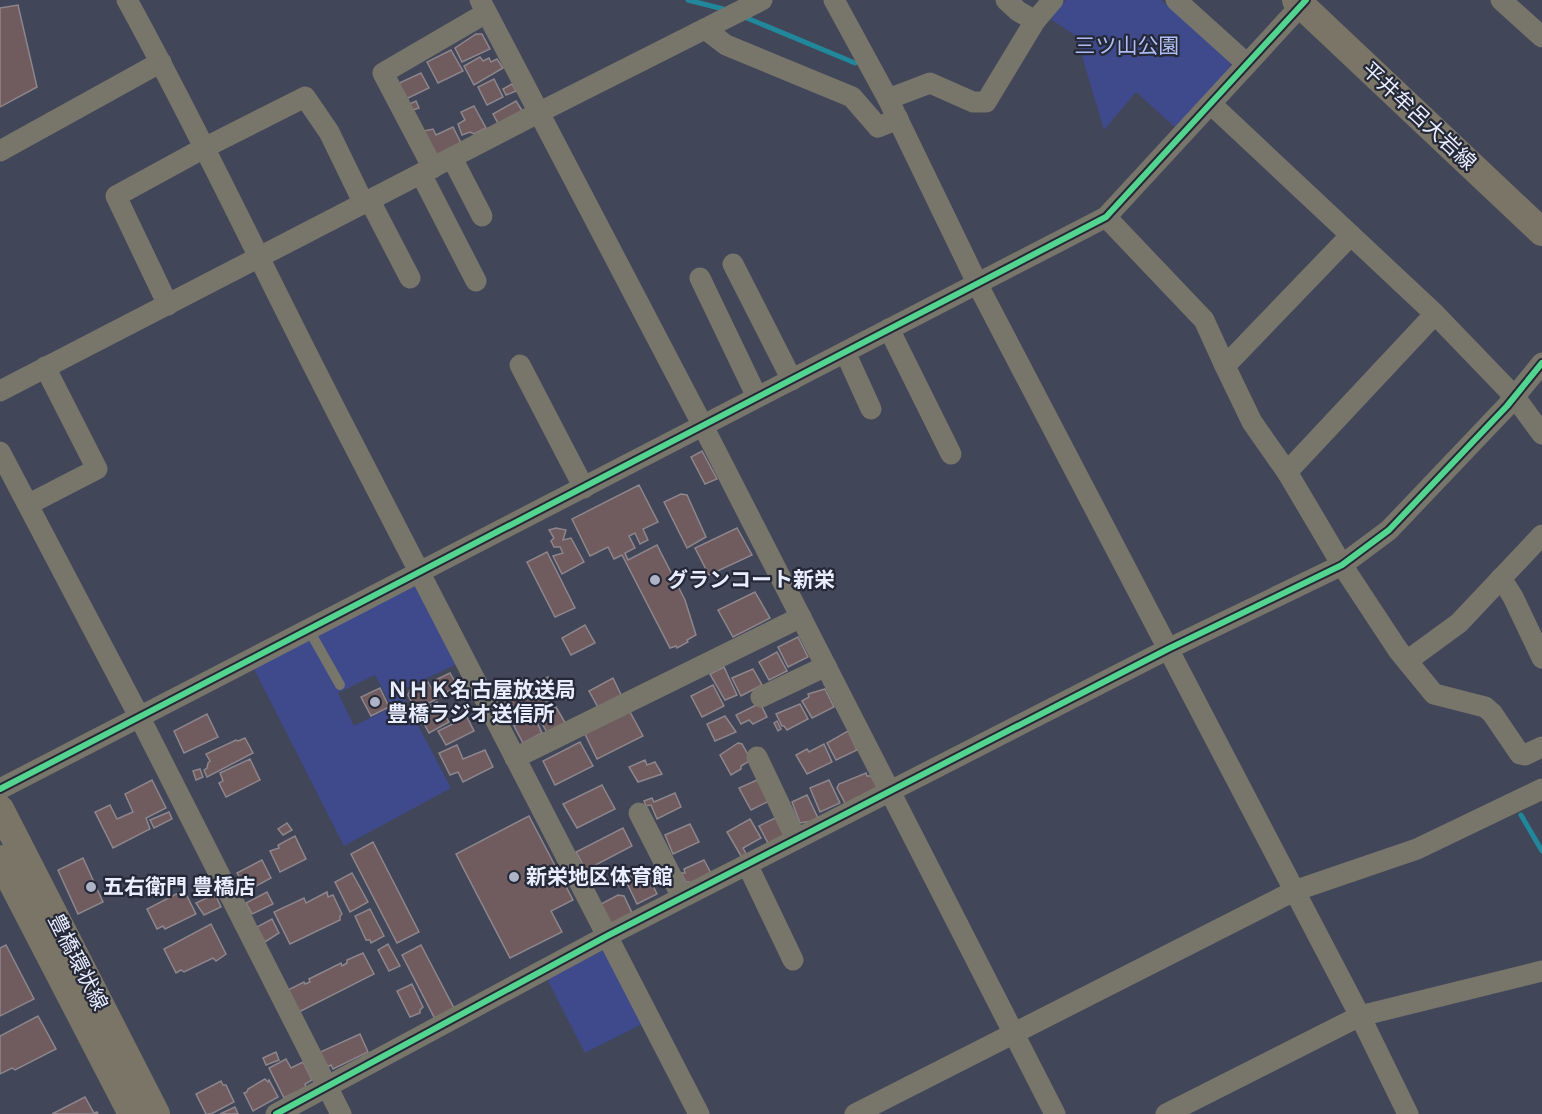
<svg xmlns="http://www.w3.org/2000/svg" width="1542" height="1114" viewBox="0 0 1542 1114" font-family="Overpass,'Noto Sans JP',sans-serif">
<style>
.green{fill:#3e4a8b;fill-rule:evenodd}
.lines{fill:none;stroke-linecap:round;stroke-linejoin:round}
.stream{stroke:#21889b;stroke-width:5}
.building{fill:#705b5e;stroke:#8d868c;stroke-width:1.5}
.service{stroke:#78756b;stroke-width:10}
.minor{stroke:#78756b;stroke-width:21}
.secondary{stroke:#7a7566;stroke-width:28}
.cycleway-casing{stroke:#242837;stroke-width:10}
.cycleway{stroke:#53d58f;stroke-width:6}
.poi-dot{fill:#aeb3c5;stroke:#242837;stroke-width:2}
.labels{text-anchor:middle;stroke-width:4.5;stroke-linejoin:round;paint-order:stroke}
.park-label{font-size:21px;fill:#afbdf3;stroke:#242837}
.street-label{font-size:21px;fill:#e9eeff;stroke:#242837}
.poi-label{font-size:21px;font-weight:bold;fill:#e9eeff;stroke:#242837;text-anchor:start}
</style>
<rect width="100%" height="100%" fill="#414658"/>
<g class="green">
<polygon points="1066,0 1161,0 1231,62 1229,71 1177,129 1136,92 1104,130 1076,36 1049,18"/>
<path d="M 418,585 L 457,664 L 400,691 L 451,788 L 344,846 L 252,665 ZM 375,675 L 392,707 L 354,726 L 338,693 Z"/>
<polygon points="604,950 642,1024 585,1053 547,979"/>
</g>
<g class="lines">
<g class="stream">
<polyline points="688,0 727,10"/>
<polyline points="742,16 855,63"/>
<polyline points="1521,815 1542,851"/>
</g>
</g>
<g class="building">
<polygon points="18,5 37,87 0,107 0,8"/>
<polygon points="476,34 482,34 490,49 462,62 455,48"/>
<polygon points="451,50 463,71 438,83 427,62"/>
<polygon points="480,57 483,61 489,58 491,62 497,59 503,68 474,85 464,66"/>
<polygon points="421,73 429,88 406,99 397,84"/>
<polygon points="494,79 503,97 487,105 478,87"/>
<polygon points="512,84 516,91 506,95 503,89"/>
<polygon points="416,101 419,108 410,111 407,105"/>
<polygon points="516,101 523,112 499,125 493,114"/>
<polygon points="474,106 486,128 474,134 470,132 462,135 458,124 465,120 461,112"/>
<polygon points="453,127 461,143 436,156 424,131 433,129 436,135"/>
<polygon points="702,451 717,479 705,484 691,457"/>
<polygon points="639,485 658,522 643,529 648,540 640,544 635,533 629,536 635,548 625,553 628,560 657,545 685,600 696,635 687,640 688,642 677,648 676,646 670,648 622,555 614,559 608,547 590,556 572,519"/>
<polygon points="681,494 687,495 706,537 687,548 664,502"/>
<polygon points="556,528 566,530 563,540 571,538 584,562 562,574 553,556 563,553 560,547 554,547 551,541 554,538 549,530"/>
<polygon points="737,528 752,555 709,575 695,548"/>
<polygon points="547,552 575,608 555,617 527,562"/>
<polygon points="755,592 770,618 733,637 718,610"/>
<polygon points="585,625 595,643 571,655 562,638"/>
<polygon points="798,637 808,657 788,667 778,647"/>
<polygon points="777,652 787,671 769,680 759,662"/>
<polygon points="724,667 737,695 725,700 710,674"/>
<polygon points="753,669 762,685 741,696 732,678"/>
<polygon points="450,673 458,687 441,695 433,681"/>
<polygon points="548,677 557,696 518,717 507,696 519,690 521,692 526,690 527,688"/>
<polygon points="613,678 622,697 599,709 589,691"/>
<polygon points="428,682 437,699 418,708 416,704 412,703 408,695 410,690"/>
<polygon points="713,685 724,706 702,717 691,696"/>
<polygon points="380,688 389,707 371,716 361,697"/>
<polygon points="825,689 834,707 812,718 802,701 809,697 808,694"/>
<polygon points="507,698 516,717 505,722 496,704"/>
<polygon points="437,702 449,722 429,733 418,712"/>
<polygon points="760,703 767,717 753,724 749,720 741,724 736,715"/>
<polygon points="800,704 808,719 787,730 784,726 782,726 776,714"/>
<polygon points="556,707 567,726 549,736 538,716"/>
<polygon points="629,710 643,736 597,759 584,732"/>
<polygon points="207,714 218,737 184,753 174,731"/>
<polygon points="534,716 542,733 523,743 514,726"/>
<polygon points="725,716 736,732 715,741 707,724"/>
<polygon points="467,717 474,731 446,745 438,731"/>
<polygon points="777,721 781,729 778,731 774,723"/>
<polygon points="848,731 857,750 836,760 827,743"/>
<polygon points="245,738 253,753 207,777 204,770 207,768 208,763 210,761 206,754 236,740 238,741"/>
<polygon points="580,742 593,766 555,785 543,761"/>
<polygon points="738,743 742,744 751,760 741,766 741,769 731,775 720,755"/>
<polygon points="824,744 832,762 807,774 796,755 807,749 809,752"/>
<polygon points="457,745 463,759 485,750 493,767 463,782 458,772 450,775 439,753"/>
<polygon points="250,759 260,780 226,797 219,783 223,781 220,773"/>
<polygon points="645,760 647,765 655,762 662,774 638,782 629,767"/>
<polygon points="200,769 203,777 196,780 193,771"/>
<polygon points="866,773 867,776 871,776 877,787 847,807 837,788 839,784"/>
<polygon points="152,780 166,808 146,818 150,829 113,848 95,812 110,805 117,819 133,812 125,794"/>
<polygon points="757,780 771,800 751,810 739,788"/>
<polygon points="829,780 840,803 820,812 810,788"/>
<polygon points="602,785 615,809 577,828 563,804"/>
<polygon points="675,793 681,807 657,819 651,805 646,806 644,801 652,798 654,802"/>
<polygon points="807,795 819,820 800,823 792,802"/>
<polygon points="169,812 172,819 154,828 150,820"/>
<polygon points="529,816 573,900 551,911 562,932 510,958 456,854"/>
<polygon points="779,816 787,839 769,845 759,826"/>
<polygon points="750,819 761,838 743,848 749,859 744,861 727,832"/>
<polygon points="287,823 292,830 283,835 278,829"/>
<polygon points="690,824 699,842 673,854 665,835"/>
<polygon points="623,828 632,846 586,870 576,852"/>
<polygon points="295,836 306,859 280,872 270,851 279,848 278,845"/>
<polygon points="373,842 419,932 397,943 351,854"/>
<polygon points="83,858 103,902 78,914 58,870"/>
<polygon points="262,860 271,878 247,891 237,873"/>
<polygon points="704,860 713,877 692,886 689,882 686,882 681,873 685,873 684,869"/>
<polygon points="645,869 657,894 637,904 625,879"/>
<polygon points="352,873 368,902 350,912 335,882"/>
<polygon points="184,890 196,914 165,929 163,926 157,929 147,909"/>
<polygon points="267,892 273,904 252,914 246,903"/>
<polygon points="327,892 328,897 333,895 342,914 340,916 340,920 290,944 274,912 304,898 306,903"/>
<polygon points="215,894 221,907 204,915 196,903"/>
<polygon points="618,895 624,896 634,917 612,928 601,904"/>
<polygon points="370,909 384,936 371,943 370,940 366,940 355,916"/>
<polygon points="272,919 279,933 265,942 257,927"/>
<polygon points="211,924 226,954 216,961 213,958 184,972 181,970 176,973 164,949"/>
<polygon points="388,944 400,966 389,971 378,950"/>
<polygon points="6,945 34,999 0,1016 0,948"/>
<polygon points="421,945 455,1010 435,1019 402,955"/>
<polygon points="363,953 374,974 297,1013 286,991 304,982 305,984 310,982 309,979 341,963 342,966 347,963 347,960"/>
<polygon points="412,984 423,1007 420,1010 420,1013 410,1017 397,991"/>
<polygon points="38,1016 56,1049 15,1070 12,1068 0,1074 0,1036"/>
<polygon points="360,1034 368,1052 333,1069 331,1065 325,1068 318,1053"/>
<polygon points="276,1052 279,1060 266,1065 263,1058"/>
<polygon points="286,1059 291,1068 303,1062 312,1080 305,1084 306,1087 284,1098 269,1068"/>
<polygon points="265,1079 268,1082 269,1080 278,1097 253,1111 244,1093 247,1092 248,1089"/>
<polygon points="221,1081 223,1085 226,1085 234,1102 211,1114 206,1114 196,1094"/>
<polygon points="85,1097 94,1113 97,1112 98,1114 52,1114"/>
<polygon points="235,1107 238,1114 220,1114"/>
</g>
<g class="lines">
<polyline class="service" points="309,630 340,685"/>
<g class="minor">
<path d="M 127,0 C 197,127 258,258 324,387 C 448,630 574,872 699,1114"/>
<polyline points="480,0 703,426 1055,1114"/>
<polyline points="834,0 888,99 981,291 1360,1016 1408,1114"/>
<polyline points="1006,0 1018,11 1035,21"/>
<polyline points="1176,0 1247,64"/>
<polyline points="1501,0 1542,37"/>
<polyline points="705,29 726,45 852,97 878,127 898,119"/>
<polyline points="888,99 930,83 973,102 986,102 1035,21 1053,0"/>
<polyline points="1211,104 1435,314 1514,396 1542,434"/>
<polyline points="0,151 161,62"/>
<polyline points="452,158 482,216"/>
<polyline points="433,168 383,73 486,13"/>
<polyline points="421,174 476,281"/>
<polyline points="370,201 410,278"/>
<polyline points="1106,217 1204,320 1225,366"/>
<polyline points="1351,235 1225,366 1252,422 1287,472 1342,565 1398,650 1434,694 1485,707 1492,713 1520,754 1525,755 1542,747"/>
<polyline points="733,264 792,380"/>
<polyline points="700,278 757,397"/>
<polyline points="168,305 116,196 204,148 305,97 329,132 364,204"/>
<polyline points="889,329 951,454"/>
<polyline points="845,352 871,409"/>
<polyline points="520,365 584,488"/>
<polyline points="0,391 538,113 762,0"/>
<polyline points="0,452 140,718 341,1114"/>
<polyline points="1287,472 1435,314"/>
<polyline points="29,504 97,469 45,367"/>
<polyline points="1501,578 1513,597 1542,658"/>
<polyline points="1407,661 1459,623 1542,535"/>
<polyline points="761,697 826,666"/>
<polyline points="757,757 796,839"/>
<polyline points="515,758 801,617"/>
<polyline points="0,789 1106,217 1306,0"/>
<polyline points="639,813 682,897"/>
<polyline points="747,864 793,960"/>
<polyline points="276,1114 607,936 1168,649 1342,565 1389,530 1507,406 1542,363"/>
<polyline points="855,1114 1294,891 1417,849 1542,789"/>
<polyline points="1166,1114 1360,1016 1542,971"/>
</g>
<g class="secondary">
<polyline points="1296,0 1542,232"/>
<polyline points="0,809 156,1114"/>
<polyline points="0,859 132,1114"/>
</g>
<g class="cycleway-casing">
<g id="cycleway">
<polyline points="0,789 1106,217 1306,0"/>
<polyline points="276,1114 607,936 1168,649 1342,565 1389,530 1507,406 1542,363"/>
</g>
</g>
<use href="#cycleway" class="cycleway"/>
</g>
<g class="poi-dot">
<circle cx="655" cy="580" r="6"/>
<circle cx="375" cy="702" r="6"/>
<circle cx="514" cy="877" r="6"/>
<circle cx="91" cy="887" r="6"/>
</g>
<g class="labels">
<g class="park-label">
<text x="1127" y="53">三ツ山公園</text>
</g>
<g class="street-label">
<text transform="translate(1419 116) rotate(43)" y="7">平井牟呂大岩線</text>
<text transform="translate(78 962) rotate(63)" y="7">豊橋環状線</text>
</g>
<g class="poi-label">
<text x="667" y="587">グランコート新栄</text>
<text x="387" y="697">ＮＨＫ名古屋放送局<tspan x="387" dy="24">豊橋ラジオ送信所</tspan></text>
<text x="526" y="884">新栄地区体育館</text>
<text x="103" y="894">五右衛門 豊橋店</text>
</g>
</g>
</svg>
